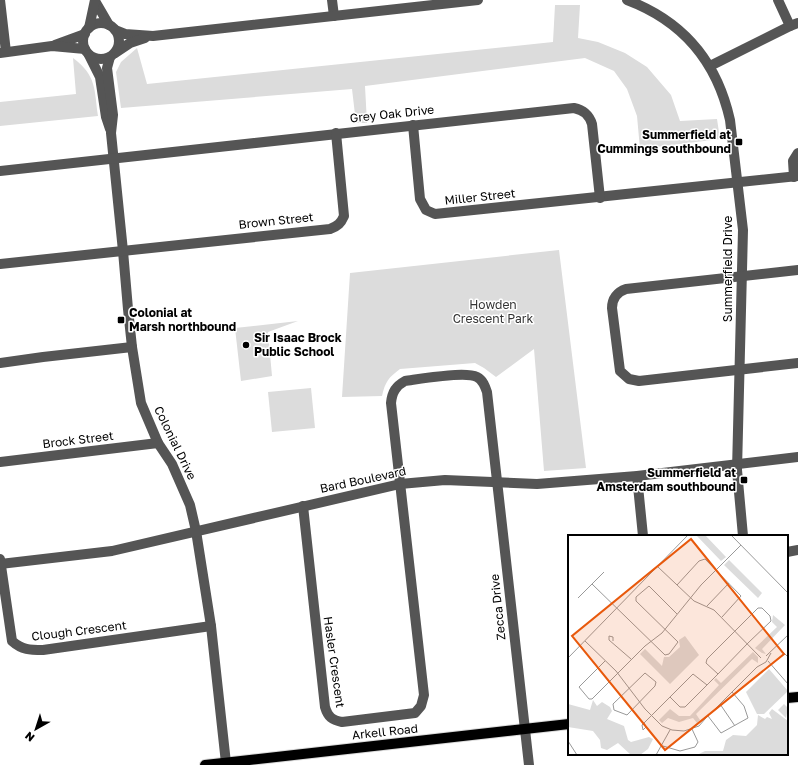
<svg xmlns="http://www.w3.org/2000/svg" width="798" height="765" viewBox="0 0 798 765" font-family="'Golos Text',sans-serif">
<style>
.green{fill:#dcdcdc}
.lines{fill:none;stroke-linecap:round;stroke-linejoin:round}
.major-casing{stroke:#dbdbdb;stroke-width:12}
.minor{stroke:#555;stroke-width:10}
.major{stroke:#000;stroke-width:10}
.poi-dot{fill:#000;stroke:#fff;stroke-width:1.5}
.labels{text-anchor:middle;stroke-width:3;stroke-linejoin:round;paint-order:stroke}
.street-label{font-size:12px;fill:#000;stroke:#fff}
.poi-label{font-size:12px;font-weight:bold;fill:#000;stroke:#fff;text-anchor:end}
.park-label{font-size:12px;fill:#333;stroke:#fff}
.inset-road{fill:none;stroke:#999;stroke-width:1}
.view{fill:#e8590c;fill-opacity:0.15;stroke:#e8590c;stroke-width:2}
.inset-edge{fill:none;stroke:#000;stroke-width:2}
</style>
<rect width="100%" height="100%" fill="#fff"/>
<g class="green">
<polygon points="555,5 580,5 578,38 598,42 625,53 647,67 671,95 680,121 717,119 720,139 640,149 637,116 627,89 614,71 585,58 365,86 367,123 356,123 352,89 121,108 116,72 121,62 137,48 147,84 553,42"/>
<path d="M 73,58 C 97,76 94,89 98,116 L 0,126 L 0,102 L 76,94 Z"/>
<path d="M 559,250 L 586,468 L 544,471 L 534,349 L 496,377 L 484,368 L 475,363 L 400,369 C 389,377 385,382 382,396 L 342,397 L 350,273 Z"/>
<polygon points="298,321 268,332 272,376 241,381 235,328"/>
<polygon points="311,388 315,428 272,432 268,392"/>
</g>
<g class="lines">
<g class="major-casing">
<g id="major">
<polyline points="787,698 798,697"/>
<polyline points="205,765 569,724"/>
</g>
</g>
<g class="minor">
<polyline points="0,0 6,52"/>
<polyline points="332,0 334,16"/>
<path d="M 627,0 C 683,21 717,62 730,120 L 743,230 L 737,470 L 743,536"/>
<polyline points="778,0 790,26"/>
<polyline points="95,1 109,25"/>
<circle cx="101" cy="41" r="18"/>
<polyline points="89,28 95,0"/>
<polyline points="115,30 125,34 153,36 478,0"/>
<polyline points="55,45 85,34"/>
<polyline points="0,53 52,46 85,49"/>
<polyline points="115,53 130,43 145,38"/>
<polyline points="89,55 100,77 106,117 110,129"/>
<polyline points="110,57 107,68 113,115 111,133 123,251 128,309 132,347 141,403 158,443 172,464 190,505 196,531 211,626 226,763"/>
<polyline points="710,66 790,26 798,23"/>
<polyline points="413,125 420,199 426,210 435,214 798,176"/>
<path d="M 0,171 L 574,108 C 584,110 589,115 592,124 L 600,198"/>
<polyline points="794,177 793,161 798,153"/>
<path d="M 0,264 L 330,229 C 338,226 341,223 344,216 L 336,133"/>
<path d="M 798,270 L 626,289 C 617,292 612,299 612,308 L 620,371 L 629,379 L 639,381 L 798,363"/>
<polyline points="0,363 43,357 132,347"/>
<polyline points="0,462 158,443"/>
<polyline points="637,476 643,536"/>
<path d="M 303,506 L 325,707 C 328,717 332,720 342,722 L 415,713 L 421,706 L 424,695 L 391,403 C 392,392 396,386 405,381 C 420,379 465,371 477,377 C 483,380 485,386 487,392 L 529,765"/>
<polyline points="787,552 798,550"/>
<path d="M 0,559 L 12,641 C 22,650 30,650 43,650 L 211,626"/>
<polyline points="0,564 112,551 400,484 445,480 537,484 637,476 798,457"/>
</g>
<use href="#major" class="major"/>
</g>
<g class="poi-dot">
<rect x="735" y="138" width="8" height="8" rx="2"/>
<rect x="117" y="316" width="8" height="8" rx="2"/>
<circle cx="246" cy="345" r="4"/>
<rect x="740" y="476" width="8" height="8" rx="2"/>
</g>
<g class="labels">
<g class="street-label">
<text transform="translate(392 114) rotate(-6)" y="4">Grey Oak Drive</text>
<text transform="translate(480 197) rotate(-6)" y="4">Miller Street</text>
<text transform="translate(276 221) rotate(-6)" y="4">Brown Street</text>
<text transform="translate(728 269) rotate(-90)" y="4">Summerfield Drive</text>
<text transform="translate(78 440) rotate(-7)" y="4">Brock Street</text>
<text transform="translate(175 443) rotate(64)" y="4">Colonial Drive</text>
<text transform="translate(363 480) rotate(-12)" y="4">Bard Boulevard</text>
<text transform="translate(498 607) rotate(-96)" y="4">Zecca Drive</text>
<text transform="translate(79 631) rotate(-7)" y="4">Clough Crescent</text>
<text transform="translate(334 662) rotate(82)" y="4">Hasler Crescent</text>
<text transform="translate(385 732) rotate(-6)" y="4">Arkell Road</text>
</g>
<g class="poi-label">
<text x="731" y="139">Summerfield at<tspan x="731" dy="14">Cummings southbound</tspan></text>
<text x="129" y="317" text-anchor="start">Colonial at<tspan x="129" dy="14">Marsh northbound</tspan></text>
<text x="254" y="342" text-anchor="start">Sir Isaac Brock<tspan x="254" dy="14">Public School</tspan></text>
<text x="736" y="477">Summerfield at<tspan x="736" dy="14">Amsterdam southbound</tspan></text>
</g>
<g class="park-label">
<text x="493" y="309">Howden<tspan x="493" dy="14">Crescent Park</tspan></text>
</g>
</g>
<g transform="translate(568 535)">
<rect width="220" height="220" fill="#fff"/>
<path d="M 128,0 L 137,0 L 158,22 L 153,26 ZM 161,25 L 194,58 L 190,63 L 156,30 ZM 205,80 L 217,90 L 194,114 L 198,119 L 194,118 L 187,113 L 209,92 L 204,87 ZM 117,101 L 131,120 L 102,149 L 72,119 L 77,114 L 94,131 L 96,122 L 101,122 L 112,112 L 111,105 ZM 185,117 L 190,122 L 190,128 L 184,124 L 128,179 L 132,185 L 129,188 L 125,183 L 111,187 L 100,183 L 94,188 L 91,185 L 102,174 L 111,181 L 122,181 L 151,150 L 146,145 L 148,143 L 153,148 ZM 201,134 L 220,156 L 196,179 L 189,179 L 178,157 ZM 25,165 L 29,171 L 34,167 L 42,172 L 44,176 L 39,184 L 56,191 L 60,205 L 63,207 L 81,202 L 85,204 L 80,214 L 72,220 L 63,220 L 50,208 L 39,215 L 33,213 L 32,205 L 25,196 L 0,192 L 0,169 L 22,175 ZM 216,169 L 220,173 L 218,183 L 210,175 ZM 204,174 L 220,186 L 220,220 L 129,220 L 137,216 L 155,216 L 158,205 L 165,200 L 178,201 L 189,190 L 190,180 L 197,184 L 199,182 L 204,184 L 201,178 Z" fill="#dcdcdc"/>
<path class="inset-road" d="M 163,0 L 220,58M 90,32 L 126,66 L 146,75 L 193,123M 24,49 L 97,120 L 101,119 L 110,107 L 68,66 L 68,62 L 81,51 L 109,79M 109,50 L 131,26 L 137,24 L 173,61 L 154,82M 10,63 L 36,37M 139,71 L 161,48M 17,106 L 48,136 L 77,174 L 94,191 L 104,195 L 116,196 L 131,191 L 137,184M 45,106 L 45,102 L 41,101 L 41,105 L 63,124M 209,111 L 220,122M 198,121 L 220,100M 0,123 L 120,0M 37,126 L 11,152 L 21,164 L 24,164 L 77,111 L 94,98 L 133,50 L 173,10M 200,126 L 220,149M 77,138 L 88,147 L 87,151 L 59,180 L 46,175 L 45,169 ZM 102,162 L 112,172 L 117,172 L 150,139 L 180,108 L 203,86 L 202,81 L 194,73 L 190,73 L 139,124 L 138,128 L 150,139M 152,169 L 167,191M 140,181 L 153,198 L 180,183 L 176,171 L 164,157M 137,184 L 189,132 L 198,127 L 203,118M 76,188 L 78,192 L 75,195 L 74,190 L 125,139 L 139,150M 0,206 L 9,220M 95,211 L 112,216 L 127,212 L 130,207 L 124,194M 88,220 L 102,195"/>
<path class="view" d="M 123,4 L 216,119 L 97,215 L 4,101 Z"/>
<rect width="220" height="220" class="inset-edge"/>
</g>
<g transform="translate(36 729) rotate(219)" stroke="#ffffff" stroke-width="3" paint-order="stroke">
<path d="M0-3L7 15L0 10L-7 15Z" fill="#000000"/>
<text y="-6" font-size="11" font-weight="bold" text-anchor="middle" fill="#000000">N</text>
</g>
</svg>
